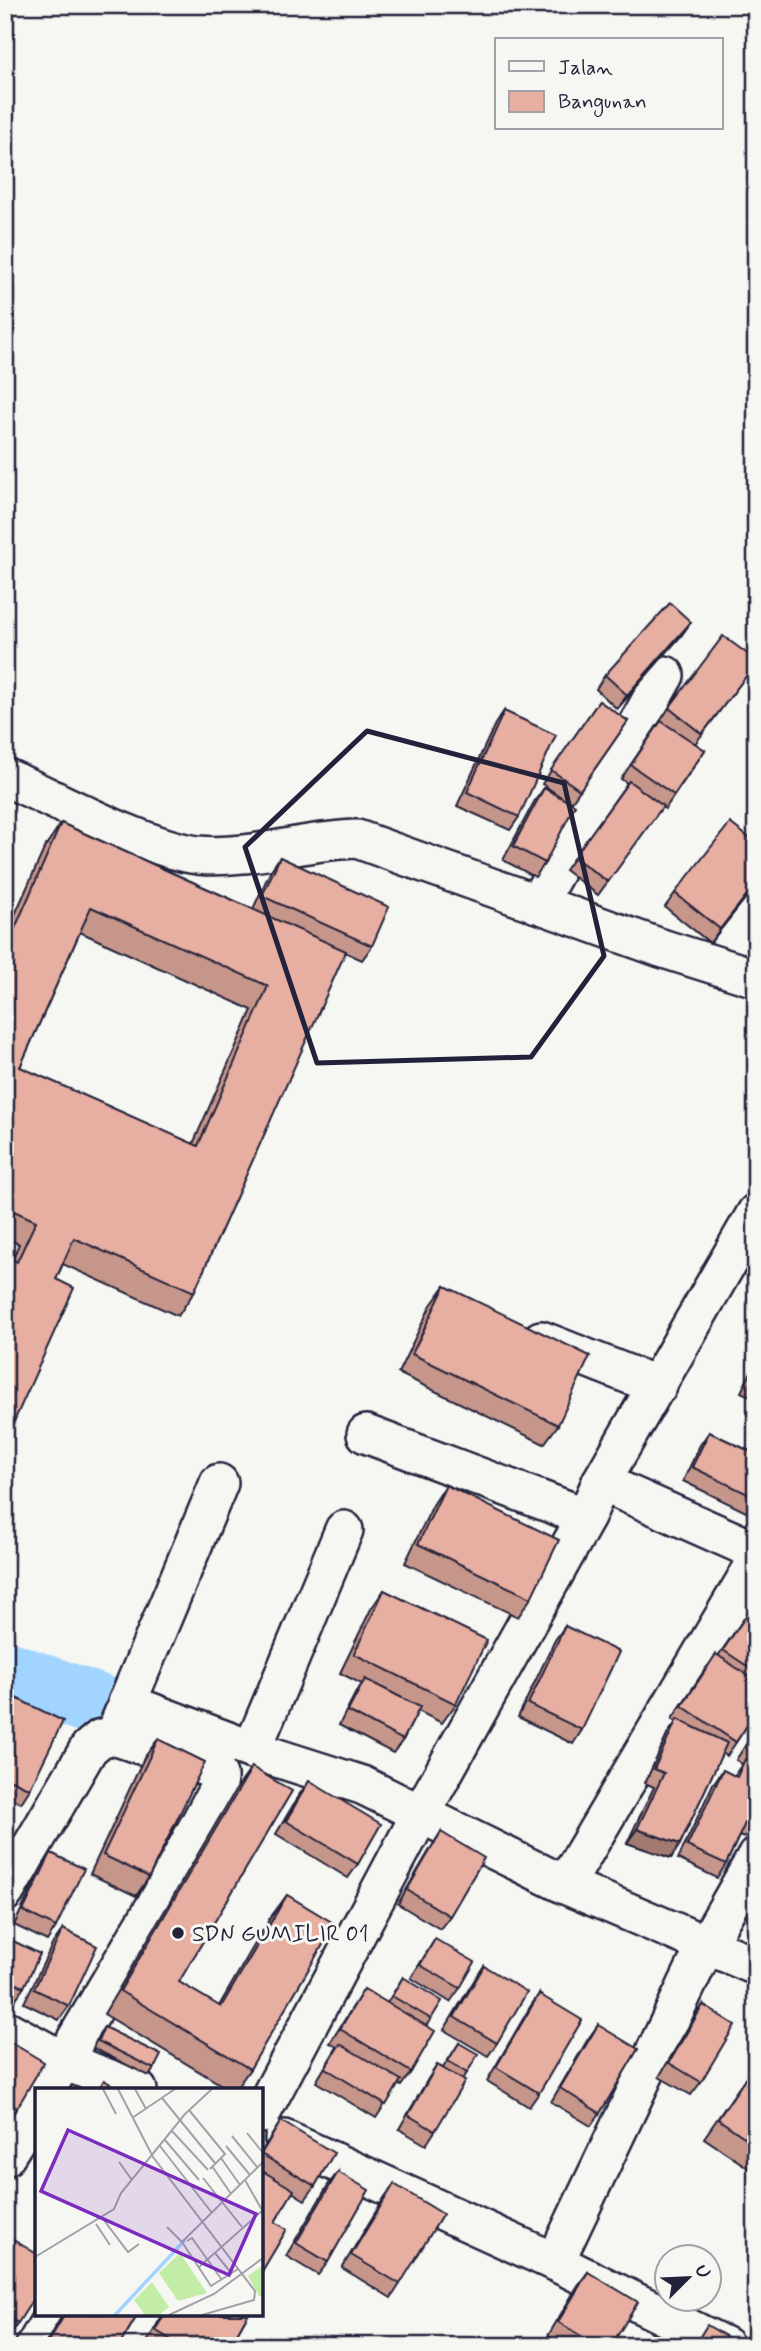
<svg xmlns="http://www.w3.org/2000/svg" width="761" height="2351" viewBox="0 0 761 2351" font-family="Mynerve,sans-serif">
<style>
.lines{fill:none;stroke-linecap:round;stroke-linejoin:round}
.river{stroke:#a1d4ff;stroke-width:63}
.street-casing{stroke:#22223b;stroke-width:42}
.street{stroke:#f6f6f2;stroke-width:37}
.wall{fill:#c7968b;stroke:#22223b;stroke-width:2;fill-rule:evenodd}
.shaded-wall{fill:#a27a71;stroke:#22223b;stroke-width:2}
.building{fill:#e7aea2;stroke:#22223b;stroke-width:2;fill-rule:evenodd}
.marked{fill:none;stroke:#22223b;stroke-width:5;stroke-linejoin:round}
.poi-dot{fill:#22223b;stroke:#f6f6f2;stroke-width:2.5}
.labels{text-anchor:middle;stroke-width:6;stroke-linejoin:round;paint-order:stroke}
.poi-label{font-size:23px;fill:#22223b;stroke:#f6f6f2;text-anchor:start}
.inset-river{fill:none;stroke:#a1d4ff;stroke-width:3.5}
.inset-road{fill:none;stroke:#a1a1a9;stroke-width:2}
.view{fill:#7b2cbf;fill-opacity:0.15;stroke:#7b2cbf;stroke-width:3.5}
.inset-edge{fill:none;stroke:#22223b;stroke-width:3.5}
</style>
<rect width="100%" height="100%" fill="#f6f6f2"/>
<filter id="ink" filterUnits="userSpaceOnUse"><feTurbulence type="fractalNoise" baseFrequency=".0143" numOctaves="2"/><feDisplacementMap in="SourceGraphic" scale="14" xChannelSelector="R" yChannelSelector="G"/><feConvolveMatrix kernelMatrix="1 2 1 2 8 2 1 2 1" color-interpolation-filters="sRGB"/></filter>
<g filter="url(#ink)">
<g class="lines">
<polyline class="river" points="5,1672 188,1738"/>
<g class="street-casing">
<g id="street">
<path d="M 5,777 C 58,800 143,848 198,855 C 248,860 305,840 357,839 L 661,948 L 756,978"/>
<polyline points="537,904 665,675"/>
<polyline points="541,1340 658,1386"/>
<polyline points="366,1434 586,1517"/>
<polyline points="601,1482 756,1551"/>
<polyline points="219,1483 127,1703 252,1750 362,1785 565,1885 756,1966"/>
<polyline points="252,1750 344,1530"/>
<polyline points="565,1885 756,1562"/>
<polyline points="5,1892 89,1748 101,1738 114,1736 123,1714"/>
<polyline points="5,2029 64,2061 138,2090"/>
<polyline points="46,2090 161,1896 218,1789 218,1775 214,1770 114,1736"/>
<polyline points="261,2114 420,1815 586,1517 601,1482 756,1213"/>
<polyline points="284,2139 555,2262 725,2346"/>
<polyline points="5,2157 37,2106"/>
<polyline points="555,2262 705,1947 756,1857"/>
<polyline points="35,2346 54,2314"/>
<polyline points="136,2346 153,2314"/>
</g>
</g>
<use href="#street" class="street"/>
</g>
<g class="wall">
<polygon points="691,622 681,636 617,709 596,689 605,675"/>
<polygon points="756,663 695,744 705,750 665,809 662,807 598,895 565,870 627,783 621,779 669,708"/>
<polygon points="599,701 628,721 571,803 545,863 535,877 503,860 534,802 544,788 561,797 542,784"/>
<polygon points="504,711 519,817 510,830 457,806 495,724"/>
<path d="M 61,823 L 253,909 L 271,870 L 280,857 L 372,946 L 362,960 L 345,952 L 194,1292 L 178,1316 L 63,1264 L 56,1279 L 12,1426 L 5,1435 L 5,1256 L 12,1260 L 19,1244 L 5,1238 L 5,937 L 45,847 ZM 80,932 L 252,1010 L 193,1144 L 20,1067 Z"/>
<polygon points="756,843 756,885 710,943 665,907 675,893"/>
<polygon points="445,1286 558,1425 544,1444 398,1373 431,1305"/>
<polygon points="756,1362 756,1399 741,1392"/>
<polygon points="709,1432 756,1454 756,1517 683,1481 700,1445"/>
<polygon points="446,1485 531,1598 518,1617 405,1563 433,1505"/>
<polygon points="384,1590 456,1704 442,1723 418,1711 403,1740 393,1753 339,1725 356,1692 362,1684 340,1673 371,1609"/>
<polygon points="756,1601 756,1712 727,1756 722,1753 680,1844 671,1858 627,1843 654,1787 645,1783 668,1733 676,1722 672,1719 706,1668 718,1656"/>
<polygon points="565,1626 582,1730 573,1744 518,1717 555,1640"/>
<polygon points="14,1697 30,1789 21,1803 5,1795 5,1709"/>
<polygon points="756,1729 756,1821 744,1838 739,1836 726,1864 717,1878 678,1859 713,1784 723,1770 734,1776 742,1764 736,1760"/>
<polygon points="158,1739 149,1877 136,1896 90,1874 144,1758"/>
<polygon points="252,1767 179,1982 219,2006 270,1918 287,1895 250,2069 235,2090 230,2090 104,2014 235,1791"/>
<polygon points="309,1781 358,1864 348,1878 276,1834 299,1795"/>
<polygon points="441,1832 450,1916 440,1929 398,1904 432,1846"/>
<polygon points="51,1853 56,1927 47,1941 14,1925 42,1867"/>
<polygon points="63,1929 69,2006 59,2020 24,2003 53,1943"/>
<polygon points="5,1937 24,1987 15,2000 5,1996"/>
<polygon points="435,1939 460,1988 450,2002 411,1978"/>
<polygon points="484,1966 497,2043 488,2056 444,2030 475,1979"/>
<polygon points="403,1977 431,2019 426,2026 411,2072 401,2086 398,2084 376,2118 316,2082 337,2047 330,2043 364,1989 387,2003"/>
<polygon points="539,1994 539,2093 529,2107 487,2081 530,2007"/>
<polygon points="703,2005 701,2082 691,2095 659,2077 693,2019"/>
<polygon points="598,2025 600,2113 591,2126 551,2102 588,2039"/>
<polygon points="104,2027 154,2069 149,2076 93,2048 99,2034"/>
<polygon points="5,2039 17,2108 8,2121 5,2120"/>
<polygon points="459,2043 467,2073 462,2080 435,2131 426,2145 399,2129 428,2079 437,2065 443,2068"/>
<polygon points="756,2063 756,2173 704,2138"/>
<polygon points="281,2121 315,2186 305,2200 292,2192 275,2222 261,2273 261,2152"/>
<polygon points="338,2172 328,2262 318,2275 286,2256 328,2185"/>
<polygon points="394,2184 400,2284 391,2298 342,2268 384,2198"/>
<polygon points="5,2235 18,2323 5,2342"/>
<polygon points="588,2272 611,2346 565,2346 548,2336 578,2285"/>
<polygon points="63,2314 138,2314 119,2346 44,2346"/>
<polygon points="163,2314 248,2314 230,2346 149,2346 146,2344"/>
</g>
<g class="shaded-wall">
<polygon points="691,622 681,636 617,709 627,695"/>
<polygon points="756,883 756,885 710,943 720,929"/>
<polygon points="637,1829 680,1844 671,1858 627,1843"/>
</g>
<g class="building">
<polygon points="670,603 691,622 627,695 605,675"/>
<polygon points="723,636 756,660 756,663 702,734 669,708"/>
<polygon points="599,701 628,721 580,790 551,770"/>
<polygon points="504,711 556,735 519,817 467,792"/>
<polygon points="661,721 705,750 674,795 631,765"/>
<polygon points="629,781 663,806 608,882 574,857"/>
<polygon points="544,788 575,805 545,863 513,846"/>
<path d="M 61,823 L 346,951 L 194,1292 L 74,1238 L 56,1279 L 74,1288 L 12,1426 L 5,1423 L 5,1256 L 17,1262 L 36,1221 L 5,1207 L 5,951 ZM 91,907 L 268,986 L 198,1146 L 20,1067 Z"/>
<polygon points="730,823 756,843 756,883 720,929 675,893"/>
<polygon points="280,857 389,907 372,946 262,896"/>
<polygon points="445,1286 590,1356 558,1425 412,1354"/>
<polygon points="756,1368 756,1381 751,1379"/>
<polygon points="709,1432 756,1454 756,1498 692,1467"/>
<polygon points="446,1485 559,1540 531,1598 418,1544"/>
<polygon points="384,1590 487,1640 456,1704 354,1654"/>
<polygon points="756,1601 756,1672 723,1650"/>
<polygon points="565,1626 619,1652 582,1730 528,1704"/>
<polygon points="716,1654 756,1681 756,1712 736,1742 682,1706"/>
<polygon points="365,1679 420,1707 403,1740 348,1711"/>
<polygon points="14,1697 63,1721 30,1789 5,1777 5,1715"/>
<polygon points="677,1719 727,1743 680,1844 637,1829 664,1773 654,1769"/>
<polygon points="756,1730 756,1753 745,1746"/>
<polygon points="158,1739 205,1762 149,1877 103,1855"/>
<polygon points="745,1759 756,1763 756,1821 754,1825 746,1821 726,1864 687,1846 723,1770 737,1777"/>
<polygon points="252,1767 292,1791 179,1982 221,2007 287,1895 335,1924 250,2069 120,1991"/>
<polygon points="309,1781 381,1824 358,1864 286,1821"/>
<polygon points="441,1832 484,1858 450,1916 407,1890"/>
<polygon points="51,1853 84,1869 56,1927 23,1911"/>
<polygon points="63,1929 97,1946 69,2006 34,1989"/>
<polygon points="5,1937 40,1954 24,1987 5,1978"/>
<polygon points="435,1939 475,1962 460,1988 420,1965"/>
<polygon points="484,1966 527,1992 497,2043 454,2017"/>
<polygon points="403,1977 442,2001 431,2019 392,1996"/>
<polygon points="364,1989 435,2031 411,2072 340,2029"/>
<polygon points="539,1994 582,2020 539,2093 496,2067"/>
<polygon points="703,2005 735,2025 701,2082 669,2063"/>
<polygon points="598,2025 638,2049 600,2113 560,2088"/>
<polygon points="104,2027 161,2055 154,2069 98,2041"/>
<polygon points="5,2039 44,2062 17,2108 5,2101"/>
<polygon points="459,2043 478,2054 467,2073 448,2061"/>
<polygon points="340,2044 401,2080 386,2105 325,2068"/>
<polygon points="756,2063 756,2145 718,2119"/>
<polygon points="437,2065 465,2081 435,2131 408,2115"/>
<polygon points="104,2080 120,2090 98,2090"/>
<polygon points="281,2121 334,2153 315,2186 261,2154"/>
<polygon points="261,2170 294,2190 275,2222 287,2229 261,2273"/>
<polygon points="338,2172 369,2190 328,2262 296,2243"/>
<polygon points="394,2184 443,2214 400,2284 351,2255"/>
<polygon points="5,2235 37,2254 37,2293 18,2323 5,2316"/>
<polygon points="588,2272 638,2302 611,2346 598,2346 558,2322"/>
<polygon points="65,2314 138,2314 119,2346 46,2346"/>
<polygon points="165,2314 248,2314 230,2346 181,2346 155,2330"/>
<polygon points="707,2325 742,2346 694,2346"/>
</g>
</g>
<path class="marked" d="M 367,731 L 564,783 L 604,956 L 531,1057 L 317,1063 L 245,847 Z"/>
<circle class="poi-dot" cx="178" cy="1933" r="7"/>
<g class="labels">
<g class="poi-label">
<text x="192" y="1941">SDN GUMILIR 01</text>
</g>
</g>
<g transform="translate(35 2088)">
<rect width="228" height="228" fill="#f6f6f2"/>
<path d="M 145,165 L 172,205 L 143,213 L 124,185 ZM 227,178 L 227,208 L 224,208 L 213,188 ZM 117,194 L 134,219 L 124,227 L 110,227 L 99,212 Z" fill="#c3eca7"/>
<path class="inset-river" d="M 80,227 L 150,152"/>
<path class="inset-road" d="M 68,1 L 81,26M 83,1 L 118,69 L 220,203 L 219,212 L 167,227M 100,1 L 111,21M 127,10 L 180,75M 154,22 L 190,66 L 175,81M 97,30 L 140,1M 137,43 L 173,82M 212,45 L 228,65M 197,48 L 222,79M 130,52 L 164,92M 125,58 L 177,125M 191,58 L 215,87M 186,70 L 205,97M 84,74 L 97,92M 177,78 L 196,106M 168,90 L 207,139M 210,92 L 227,122M 68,131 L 93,164 L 104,156M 61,136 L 75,157M 132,139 L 147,154 L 228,74M 152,153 L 157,150 L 187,192M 147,154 L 176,198 L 203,181M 180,165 L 197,186M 0,169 L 79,121 L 86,105 L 150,26 L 177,1M 164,179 L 228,122M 134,227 L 179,206 L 228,170"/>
<path class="view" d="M 33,42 L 221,126 L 194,187 L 6,103 Z"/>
<rect width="228" height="228" class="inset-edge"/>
</g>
<rect width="761" height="2351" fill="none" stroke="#f6f6f2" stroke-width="28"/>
<rect x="14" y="14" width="733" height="2323" fill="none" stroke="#22223b" stroke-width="2.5" filter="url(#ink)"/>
<rect x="495" y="38" width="228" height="91" fill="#f6f6f2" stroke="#a1a1a9" stroke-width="2"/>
<rect x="509" y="61" width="35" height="10" fill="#f6f6f2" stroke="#a1a1a9" stroke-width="2"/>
<text x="558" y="74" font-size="21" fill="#22223b">Jalan</text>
<rect x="509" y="91" width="35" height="21" fill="#e7aea2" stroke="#a1a1a9" stroke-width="2"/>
<text x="558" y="108" font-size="21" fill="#22223b">Bangunan</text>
<g transform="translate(688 2278) rotate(66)"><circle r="33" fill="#f6f6f2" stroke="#a1a1a9" stroke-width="2"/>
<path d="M0-5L12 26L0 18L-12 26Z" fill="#22223b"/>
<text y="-10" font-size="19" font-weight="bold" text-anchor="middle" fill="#22223b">U</text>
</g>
</svg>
